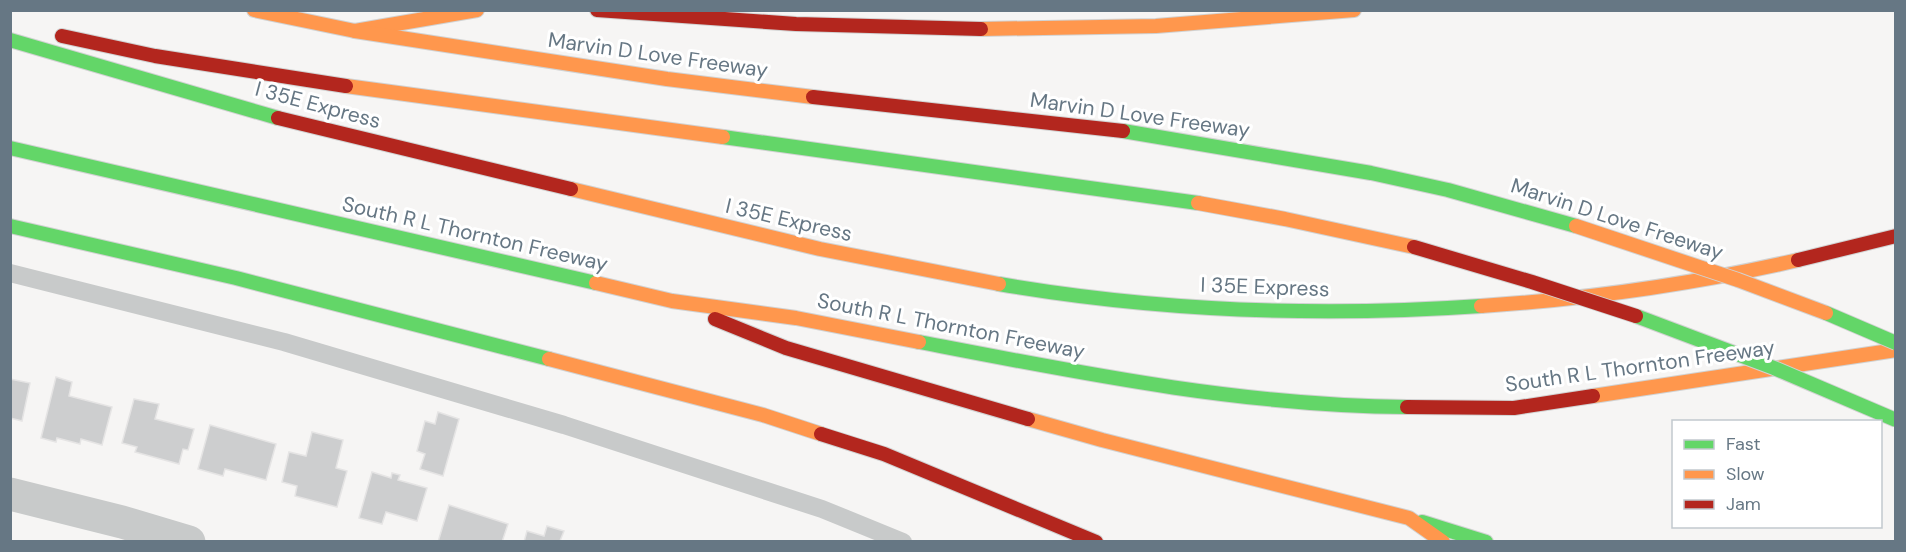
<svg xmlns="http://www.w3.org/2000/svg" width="1906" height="552" viewBox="0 0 1906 552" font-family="'DM Sans',sans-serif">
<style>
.building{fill:#cdcecf;stroke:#e5e4e4;stroke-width:1.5}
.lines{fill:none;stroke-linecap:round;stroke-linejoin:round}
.fast-casing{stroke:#d1d2d2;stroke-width:16}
.slow-casing{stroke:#d1d2d2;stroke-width:16}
.jam-casing{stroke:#d1d2d2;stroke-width:16}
.lane{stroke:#c8caca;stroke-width:18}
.street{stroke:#c8caca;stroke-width:33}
.fast{stroke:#63d668;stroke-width:14}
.slow{stroke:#ff974d;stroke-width:14}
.jam{stroke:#b3261e;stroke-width:14}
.fast-bridge-casing{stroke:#d2d2d2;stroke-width:16;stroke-linecap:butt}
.slow-bridge-casing{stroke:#d2d2d2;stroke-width:16;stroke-linecap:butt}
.jam-bridge-casing{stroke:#d2d2d2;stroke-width:16;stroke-linecap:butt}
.fast-bridge{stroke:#63d668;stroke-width:14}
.slow-bridge{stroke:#ff974d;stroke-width:14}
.jam-bridge{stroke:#b3261e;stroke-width:14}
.labels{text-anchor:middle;stroke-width:6;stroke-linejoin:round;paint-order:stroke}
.street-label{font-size:21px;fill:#667784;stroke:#fff}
</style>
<rect width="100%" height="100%" fill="#f6f5f4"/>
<g class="building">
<polygon points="56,377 72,382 69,396 112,407 102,445 81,439 80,444 57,438 56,442 41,438"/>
<polygon points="10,379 30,383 22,421 10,418"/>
<polygon points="134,399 159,404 155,419 194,429 188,450 183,449 179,464 135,452 137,447 122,443"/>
<polygon points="438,412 459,419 443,476 420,469 425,454 417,451 425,421 435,424"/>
<polygon points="210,425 276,444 266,480 225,469 223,476 198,469"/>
<polygon points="312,432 343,440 336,468 347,471 337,507 295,496 297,486 282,482 289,452 306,456"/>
<polygon points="372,472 391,478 392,473 400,475 398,480 427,488 417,521 386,512 382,524 359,518"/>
<polygon points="449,505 508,524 502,542 438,542"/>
<polygon points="547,526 564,531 560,541 562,542 524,542 527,531 544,536"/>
</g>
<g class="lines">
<g class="fast-casing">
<g id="fast">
<polyline points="10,40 278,118"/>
<polyline points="1123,131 1371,173 1448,190 1576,226"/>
<polyline points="723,137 1198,203"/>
<polyline points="10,148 596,283"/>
<polyline points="10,226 236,278 549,359"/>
<path d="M 999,284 C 1157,311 1321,317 1481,306"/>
<path d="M 919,342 C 1080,373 1243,406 1407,407"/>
<polyline points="1422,522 1486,542"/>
</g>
</g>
<g class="slow-casing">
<g id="slow">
<polyline points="254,10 355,31 477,10"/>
<polyline points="981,29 1156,26 1354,10"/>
<polyline points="355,31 667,79 813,97"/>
<polyline points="346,86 723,137"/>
<polyline points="571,189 820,249 999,284"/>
<polyline points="1198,203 1285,219 1414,247"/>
<polyline points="596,283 672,301 796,318 919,342"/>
<path d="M 1481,306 C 1588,299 1694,284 1798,260"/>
<polyline points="549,359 763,415 821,434"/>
<polyline points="1593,396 1896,350"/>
<polyline points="1028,419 1102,440 1409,518 1443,542"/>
</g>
</g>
<g class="jam-casing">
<g id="jam">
<polyline points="597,10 796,24 981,29"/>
<polyline points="62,36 155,56 346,86"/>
<polyline points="813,97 1123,131"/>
<polyline points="278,118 571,189"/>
<polyline points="1798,260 1896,236"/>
<polyline points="715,319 786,348 1028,419"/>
<polyline points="1407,407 1514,408 1593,396"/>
<polyline points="821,434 884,454 1096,542"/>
</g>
</g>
<polyline class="lane" points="10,273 284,342 564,425 822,509 903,542"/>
<polyline class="street" points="10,494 122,522 189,542"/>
<use href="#fast" class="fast"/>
<use href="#slow" class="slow"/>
<use href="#jam" class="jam"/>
<g class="fast-bridge-casing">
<g id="fast-bridge">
<polyline points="1826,313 1896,343"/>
<polyline points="1636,316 1774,368 1896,420"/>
</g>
</g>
<g class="slow-bridge-casing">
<polyline id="slow-bridge" points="1576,226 1738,280 1826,313"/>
</g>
<g class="jam-bridge-casing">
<polyline id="jam-bridge" points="1414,247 1532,282 1636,316"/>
</g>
<use href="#fast-bridge" class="fast-bridge"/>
<use href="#slow-bridge" class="slow-bridge"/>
<use href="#jam-bridge" class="jam-bridge"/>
</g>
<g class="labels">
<g class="street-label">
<text transform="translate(658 55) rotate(8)" y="7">Marvin D Love Freeway</text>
<text transform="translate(318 105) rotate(15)" y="7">I 35E Express</text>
<text transform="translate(1140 115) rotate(8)" y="7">Marvin D Love Freeway</text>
<text transform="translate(1617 219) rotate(18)" y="7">Marvin D Love Freeway</text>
<text transform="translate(789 220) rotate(13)" y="7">I 35E Express</text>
<text transform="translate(475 234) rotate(13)" y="7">South R L Thornton Freeway</text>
<text transform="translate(1265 287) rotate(2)" y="7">I 35E Express</text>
<text transform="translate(951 326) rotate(11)" y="7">South R L Thornton Freeway</text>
<text transform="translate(1640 366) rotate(-8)" y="7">South R L Thornton Freeway</text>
</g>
</g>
<rect width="1906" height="552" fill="none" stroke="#667784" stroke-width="24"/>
<rect x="1672" y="420" width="210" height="108" fill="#ffffff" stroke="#c2c9ce" stroke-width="1.5"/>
<rect x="1684" y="440" width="30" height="9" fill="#63d668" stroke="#c2c9ce" stroke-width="1.5"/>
<text x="1726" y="450" font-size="18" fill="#667784">Fast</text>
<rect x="1684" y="470" width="30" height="9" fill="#ff974d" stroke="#c2c9ce" stroke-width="1.5"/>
<text x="1726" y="480" font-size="18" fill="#667784">Slow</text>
<rect x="1684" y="500" width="30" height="9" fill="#b3261e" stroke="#c2c9ce" stroke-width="1.5"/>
<text x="1726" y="510" font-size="18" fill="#667784">Jam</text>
</svg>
